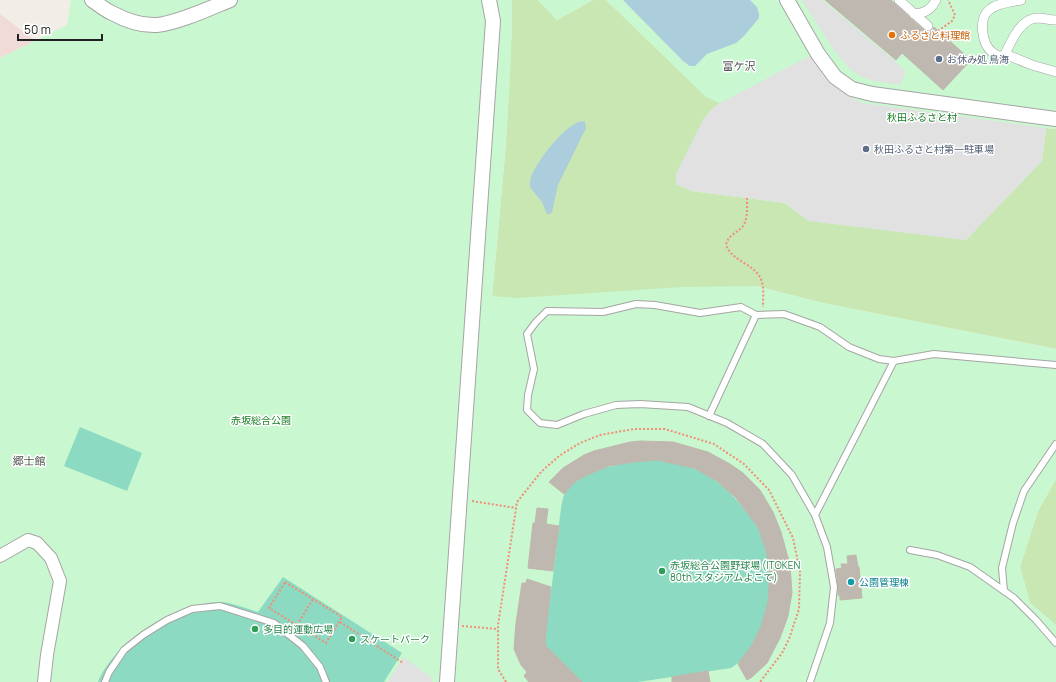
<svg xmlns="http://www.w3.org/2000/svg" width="1056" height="682" viewBox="0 0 1056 682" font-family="Manrope,'Noto Sans JP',sans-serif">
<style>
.commercial{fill:#f0dbd9}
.grass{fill:#c8e7b2}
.park{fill:#c9f7d0}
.pitch{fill:#8cdac1}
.parking{fill:#e1e1e1}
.water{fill:#accddb}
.building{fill:#beb8b1;stroke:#c2b7ab}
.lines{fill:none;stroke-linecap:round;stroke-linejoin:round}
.service-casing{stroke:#a5a5a5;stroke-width:8}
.pedestrian-casing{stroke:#a5a5a5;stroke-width:10}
.minor-casing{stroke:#a5a5a5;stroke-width:14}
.tertiary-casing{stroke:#a5a5a5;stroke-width:16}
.path{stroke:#f28d78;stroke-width:2;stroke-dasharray:2 2;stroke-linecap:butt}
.service{stroke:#fff;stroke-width:6}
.pedestrian{stroke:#fff;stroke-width:9}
.minor{stroke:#fff;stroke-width:12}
.tertiary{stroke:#fff;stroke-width:14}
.food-dot{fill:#e8710a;stroke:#fff;stroke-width:1.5}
.service-dot{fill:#5c6f8a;stroke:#fff;stroke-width:1.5}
.leisure-dot{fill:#2e9e5b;stroke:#fff;stroke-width:1.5}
.culture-dot{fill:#0f9aa8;stroke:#fff;stroke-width:1.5}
.labels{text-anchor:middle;stroke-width:3;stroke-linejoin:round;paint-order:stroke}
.food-label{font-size:10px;fill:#c56008;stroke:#fff;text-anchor:start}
.service-label{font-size:10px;fill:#4e5e75;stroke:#fff;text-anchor:start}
.park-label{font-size:10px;fill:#137b22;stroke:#fff}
.leisure-label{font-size:10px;fill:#27864d;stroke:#fff;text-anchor:start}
.culture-label{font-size:10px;fill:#0d838f;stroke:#fff;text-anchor:start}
.neighbourhood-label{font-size:11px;fill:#545454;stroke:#fff}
</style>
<rect width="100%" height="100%" fill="#f1eee8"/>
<polygon class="commercial" points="0,14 36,41 0,58"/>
<g class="grass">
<polygon points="512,0 538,0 557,20 593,0 606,0 706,96 720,103 710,111 676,184 692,191 785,203 809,221 1041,161 1046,128 1056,129 1056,349 823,303 756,286 475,484 506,144 512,26"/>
<polygon points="1056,479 1056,625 1030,603 1020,567 1038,511"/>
</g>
<g class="park">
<path d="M 71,0 L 512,0 C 512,99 501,198 492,296 L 516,298 L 682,287 L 756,286 L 823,303 L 1056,349 L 1056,479 L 1038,511 L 1020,567 L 1030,603 L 1056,625 L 1056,682 L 0,682 L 0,58 L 67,25 Z"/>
<polygon points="538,0 593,0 557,20"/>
<polygon points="606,0 1056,0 1056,129 1046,128 1042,161 966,240 809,221 785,203 692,191 676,184 676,174 703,120 710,111 720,103 706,97"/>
</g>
<g class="pitch">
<polygon points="80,427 142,453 127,491 64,466"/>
<path d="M 657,460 C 670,463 683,464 695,469 C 718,479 734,495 748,514 C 752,519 756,523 759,529 C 771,555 773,588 765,616 C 759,635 749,658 731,668 L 638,682 L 582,682 L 546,646 L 545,641 C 549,606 554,570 558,535 C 559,526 561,500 565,493 C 579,468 631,461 657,460 Z"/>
<path d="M 283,577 L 402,653 L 384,682 L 98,682 C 115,641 175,603 220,602 C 231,602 247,609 258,612 Z"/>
</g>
<g class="parking">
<polygon points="802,0 822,0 895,61 905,71 901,85 874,81 860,76 850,69 833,49"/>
<polygon points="811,55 838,86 851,98 863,103 1046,128 1042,161 966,240 809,221 785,203 692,191 676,184 676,174 703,120 710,111 720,103 747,89"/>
<polygon points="403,657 432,678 432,682 388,682"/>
</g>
<g class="water">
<polygon points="623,0 750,0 757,7 759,14 759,18 744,36 736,43 707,54 695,66 690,66 683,61"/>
<path d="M 582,121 L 585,122 L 586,128 L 558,185 L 552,212 L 550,214 L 547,214 L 542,202 L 530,187 C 530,184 530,180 531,177 C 537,161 565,124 582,121 Z"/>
</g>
<g class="building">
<polygon points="825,0 891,0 924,30 929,33 934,27 971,60 943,90 902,53 896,60"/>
<polygon points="640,441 673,442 708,452 730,464 743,473 760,490 773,512 781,532 790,565 792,593 788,616 780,638 767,663 752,677 747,680 738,664 752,645 761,627 768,602 770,570 766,550 758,527 736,498 717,481 694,468 657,460 633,462 609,466 587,475 576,481 564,494 549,482 563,468 584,455 594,451 630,442"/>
<polygon points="537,508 548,509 546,524 559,526 553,571 528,568 533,523 535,523"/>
<polygon points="856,555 858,567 859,567 862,598 840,600 840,596 838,595 838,586 836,569 842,568 841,564 848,564 847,556"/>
<polygon points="527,579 551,587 545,641 546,646 582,682 529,682 524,676 527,672 521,665 514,649 516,623 522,583 526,583"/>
<polygon points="708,671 710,682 672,682 672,677"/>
</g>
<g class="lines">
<g class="service-casing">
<g id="service">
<polyline points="709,416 756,315"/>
<polyline points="815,515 792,475 763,444 727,423 688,407 640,404 616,405 584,414 557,425 540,423 527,410 528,395 534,369 527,334 536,322 547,311 603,312 636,304 655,305 700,313 741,307 756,315 784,314 820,327 849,347 879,359 894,361"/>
<polyline points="910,550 937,555 970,567 1014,598 1036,620 1056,643"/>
<polyline points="1004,591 1002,568 1013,523 1024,491 1056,444"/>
<polyline points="105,682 109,672 124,650 143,635 167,620 192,609 220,606 274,623 303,646 320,667 326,682"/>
<polyline points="810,682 830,623 834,587 827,547 815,515 894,361 934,354 1056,365"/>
</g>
</g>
<g class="pedestrian-casing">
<g id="pedestrian">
<polyline points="899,0 928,26"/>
<path d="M 1021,0 C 1011,2 997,3 989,10 C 978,19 982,44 992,52 C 994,54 998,55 1000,57 L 1005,54 L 1032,65 L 1056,72"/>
<path d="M 914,14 C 925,13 931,10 936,0"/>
<path d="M 1005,54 C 1011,42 1020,19 1037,18 C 1043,18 1050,20 1056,20"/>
</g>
</g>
<g class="minor-casing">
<polyline id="minor" points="0,556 28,540 37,543 51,558 60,581 47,655 44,682"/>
</g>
<g class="tertiary-casing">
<g id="tertiary">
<path d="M 92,0 C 98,4 105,10 112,13 C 125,20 142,26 157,25 C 178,23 210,8 230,0"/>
<polyline points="787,0 818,54 835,77 852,89 872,94 1056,119"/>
<polyline points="447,682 493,21 489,0"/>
</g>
</g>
<g class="path">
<polyline points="938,31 952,21 955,15 948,0"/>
<path d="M 747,198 C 747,206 748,219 743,226 C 737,233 728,235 726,245 C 732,262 757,264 762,282 C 764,290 763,299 763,307"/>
<polyline points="472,501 516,508"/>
<polygon points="285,582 342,617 326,643 269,608"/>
<polyline points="340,622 403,663"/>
<polyline points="297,625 313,599"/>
<polyline points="462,626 498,629"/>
<polyline points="506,682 498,669 498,625 517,502 541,472 559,456 580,443 600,435 634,429 665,429 714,444 744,464 769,490 793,538 800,572 799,609 789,639 782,653 760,682"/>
</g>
<use href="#service" class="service"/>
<use href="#pedestrian" class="pedestrian"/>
<use href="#minor" class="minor"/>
<use href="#tertiary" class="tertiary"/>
</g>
<circle class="food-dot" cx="892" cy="35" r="4"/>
<g class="service-dot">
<circle cx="939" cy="59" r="4"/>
<circle cx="866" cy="149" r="4"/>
</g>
<g class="leisure-dot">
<circle cx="662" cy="571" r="4"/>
<circle cx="255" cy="629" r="4"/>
<circle cx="352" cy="639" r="4"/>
</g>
<circle class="culture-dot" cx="851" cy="582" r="4"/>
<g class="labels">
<g class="food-label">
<text x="900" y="39">ふるさと料理館</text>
</g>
<g class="service-label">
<text x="947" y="63">お休み処 鳥海</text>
<text x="874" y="153">秋田ふるさと村第一駐車場</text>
</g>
<g class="park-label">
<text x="922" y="121">秋田ふるさと村</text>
<text x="261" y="424">赤坂総合公園</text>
</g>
<g class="leisure-label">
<text x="670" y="569">赤坂総合公園野球場 (ITOKEN<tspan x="670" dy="12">80th スタジアムよこて)</tspan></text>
<text x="263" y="633">多目的運動広場</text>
<text x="360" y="643">スケートパーク</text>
</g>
<g class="culture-label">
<text x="859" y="586">公園管理棟</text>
</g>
<g class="neighbourhood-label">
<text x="739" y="70">富ケ沢</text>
<text x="29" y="465">郷士館</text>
</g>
</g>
<path d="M18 34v6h84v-6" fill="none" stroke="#212121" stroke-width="2"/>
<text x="24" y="34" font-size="12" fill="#212121" stroke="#ffffff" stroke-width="3" paint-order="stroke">50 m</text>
</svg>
